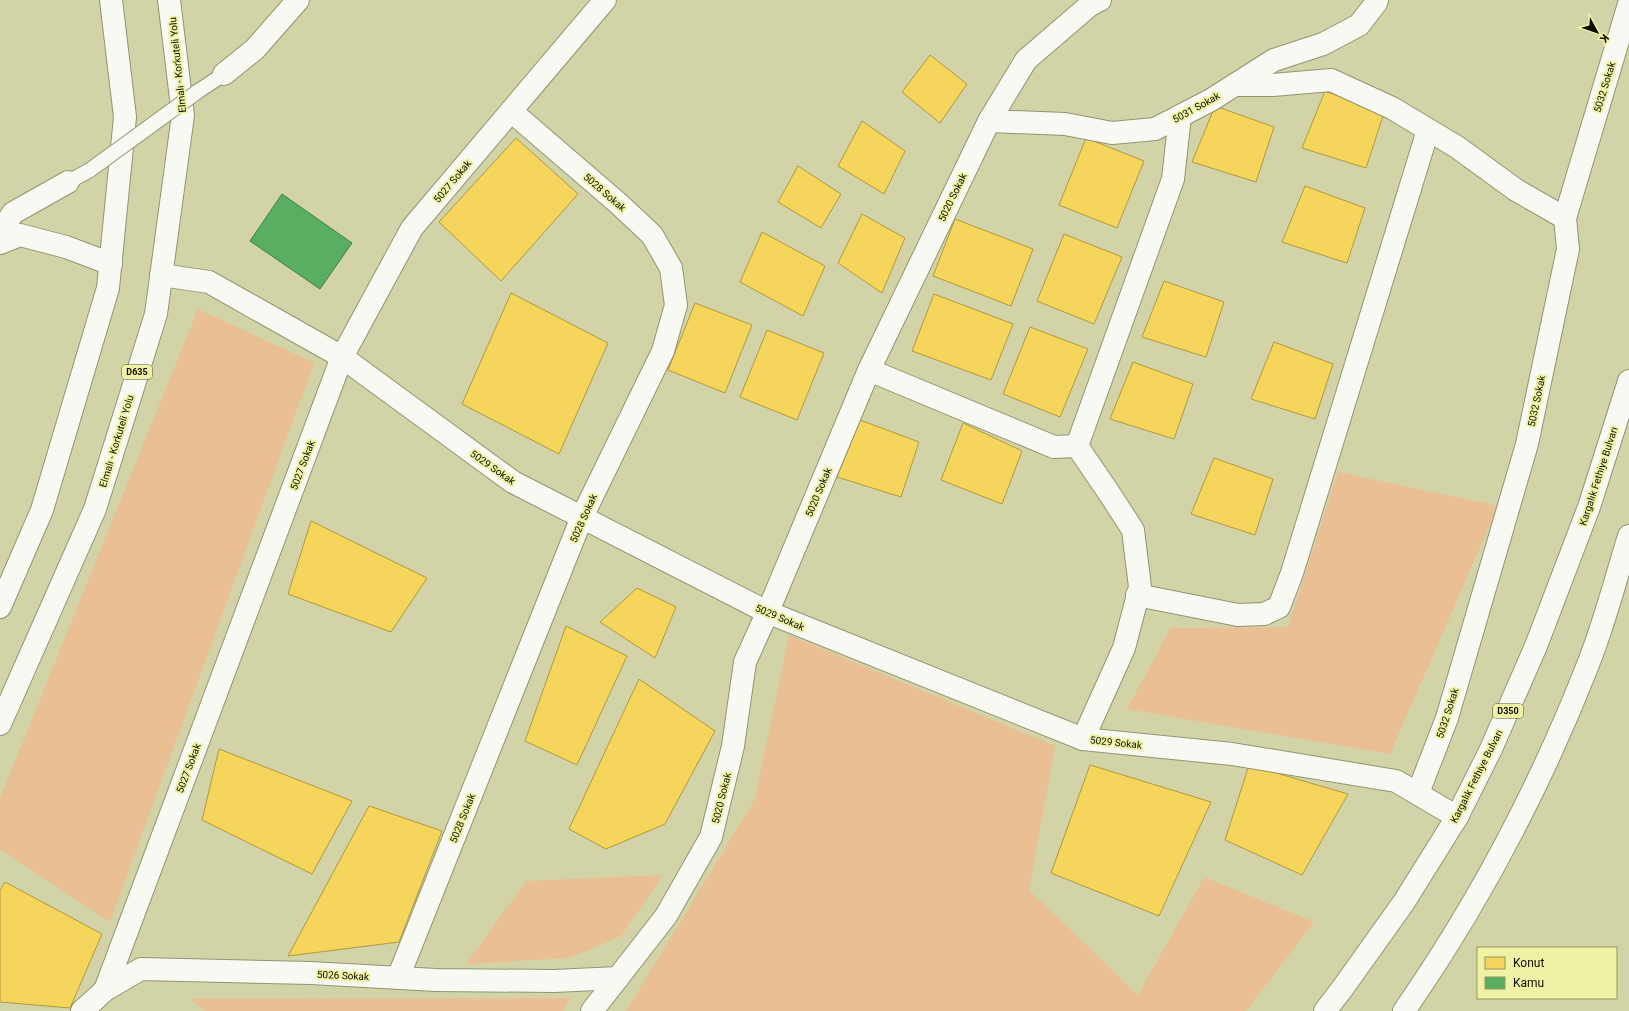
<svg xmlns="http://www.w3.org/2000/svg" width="1629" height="1011" viewBox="0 0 1629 1011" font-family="Roboto,sans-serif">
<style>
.green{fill:#eabf93}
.homes{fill:#f6d55c;stroke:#b09940}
.public{fill:#5aae61;stroke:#437e44}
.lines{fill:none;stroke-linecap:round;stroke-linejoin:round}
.lane-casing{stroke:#939472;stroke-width:16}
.street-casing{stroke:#939472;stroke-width:24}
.highway-casing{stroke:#939472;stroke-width:24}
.lane{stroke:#f8f9f2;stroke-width:14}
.street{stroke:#f8f9f2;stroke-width:22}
.highway{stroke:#f8f9f2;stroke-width:22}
.lane-bridge-casing{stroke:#939472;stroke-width:16;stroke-linecap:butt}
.lane-bridge{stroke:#f8f9f2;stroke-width:14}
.labels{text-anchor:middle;stroke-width:4;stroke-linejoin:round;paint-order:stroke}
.shield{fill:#eff2a4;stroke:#515231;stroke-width:1}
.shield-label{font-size:9px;font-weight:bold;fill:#0d0d00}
.street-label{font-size:10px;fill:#0d0d00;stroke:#eff2a4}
</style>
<rect width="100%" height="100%" fill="#d2d4a8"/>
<g class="green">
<polygon points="198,309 314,363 110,922 0,849 0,798"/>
<polygon points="1338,472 1498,506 1390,754 1127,709 1171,628 1288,627"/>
<polygon points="789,635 1055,746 1029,890 1138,995 1204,877 1314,922 1246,1011 626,1011 755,799"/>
<polygon points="663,875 621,936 570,958 466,964 526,881"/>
<polygon points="571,998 563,1011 205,1011 190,999"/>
</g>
<g class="homes">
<polygon points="930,55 967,84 940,123 902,92"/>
<polygon points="1325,91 1384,113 1366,168 1302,148"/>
<polygon points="1215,106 1274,127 1256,182 1192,162"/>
<polygon points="862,121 905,151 884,194 838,166"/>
<polygon points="516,138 578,194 501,281 439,222"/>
<polygon points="1086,138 1144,161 1117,228 1059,205"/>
<polygon points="798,166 841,194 821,228 778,202"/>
<polygon points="1305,186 1365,208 1347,263 1282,242"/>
<polygon points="862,214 905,238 882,293 838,263"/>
<polygon points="955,219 1033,249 1011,306 933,276"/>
<polygon points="762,232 825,266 803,316 740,282"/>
<polygon points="1064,234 1122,257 1094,324 1037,301"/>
<polygon points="1164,281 1224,302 1206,357 1142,337"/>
<polygon points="511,293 608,343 559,454 462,404"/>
<polygon points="934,294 1013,324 991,380 912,351"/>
<polygon points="695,303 752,325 725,393 668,370"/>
<polygon points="1030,327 1088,349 1060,417 1003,394"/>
<polygon points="767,330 824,353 797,420 740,397"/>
<polygon points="1274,342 1333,364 1315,419 1251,399"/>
<polygon points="1133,362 1193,384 1174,439 1110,419"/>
<polygon points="860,420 919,442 901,497 837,477"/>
<polygon points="963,423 1022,451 1002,504 941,480"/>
<polygon points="1214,458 1273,479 1255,535 1191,514"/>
<polygon points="311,521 427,578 391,632 288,594"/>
<polygon points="637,588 676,607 655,658 600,622"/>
<polygon points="566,626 627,656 577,765 525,741"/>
<polygon points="639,679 715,731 665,824 606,849 569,829"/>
<polygon points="219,749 352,801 312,874 202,820"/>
<polygon points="1090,765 1211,802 1159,916 1051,873"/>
<polygon points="1249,765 1348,794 1302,875 1225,840"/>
<polygon points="369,806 442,831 399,942 288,956"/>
<polygon points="5,882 102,934 70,1008 0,1002 0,890"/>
</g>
<polygon class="public" points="282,194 352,243 320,289 250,241"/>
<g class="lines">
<g class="lane-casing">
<g id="lane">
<polyline points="197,92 224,74"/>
<polyline points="68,182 90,170"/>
</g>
</g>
<g class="street-casing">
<g id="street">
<polyline points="224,74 255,49 298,0"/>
<polyline points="1235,85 1273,85 1331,80 1392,108 1457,147 1516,190 1565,218"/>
<polyline points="989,121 1065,124 1112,133 1155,129 1211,100 1274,60 1323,44 1359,25 1376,3 1377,0"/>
<polyline points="0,232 13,213 68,182"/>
<polyline points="0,243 20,235 66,247 111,264"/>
<polyline points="161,275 209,282 342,357 513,482 767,612 1083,739 1232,754 1396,781 1457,817"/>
<polyline points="869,370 1054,447 1077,446"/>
<polyline points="1137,595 1238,615 1264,614 1279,607 1292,573 1428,130"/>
<polyline points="1083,739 1124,648 1140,587 1133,530 1109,493 1077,446 1173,179 1180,116"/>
<polyline points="1418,793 1447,718 1527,444 1568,249 1565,218 1629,4"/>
<polyline points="398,978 582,517 663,351 676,305 671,268 652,235 619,204 511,111"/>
<polyline points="105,990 342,357 412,228 605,0"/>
<polyline points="82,1011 105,990 141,969 311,973 436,980 554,981 618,978"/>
<polyline points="592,1011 666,916 711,837 733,746 745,662 769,609 869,370 989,121 1026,60 1090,5 1100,0"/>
</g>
</g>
<g class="highway-casing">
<g id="highway">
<polyline points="0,607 42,510 108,288 125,117 111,0"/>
<polyline points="0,724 95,509 156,314 183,115 169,0"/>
<polyline points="1325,1011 1342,989 1404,902 1457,817 1491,749 1536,646 1589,507 1629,381"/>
<path d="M 1404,1011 C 1479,903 1541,785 1589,662 C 1605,621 1616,578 1629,536"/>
</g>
</g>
<use href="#lane" class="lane"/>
<use href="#street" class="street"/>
<use href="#highway" class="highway"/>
<g class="lane-bridge-casing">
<polyline id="lane-bridge" points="90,170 197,92"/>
</g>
<use href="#lane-bridge" class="lane-bridge"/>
</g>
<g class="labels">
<g class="shield">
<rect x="122" y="365" width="30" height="14" rx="3"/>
<rect x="1493" y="704" width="30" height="14" rx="3"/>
</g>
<g class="shield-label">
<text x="137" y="375">D635</text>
<text x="1508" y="714">D350</text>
</g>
<g class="street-label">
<text transform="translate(177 65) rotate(-96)" y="4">Elmalı - Korkuteli Yolu</text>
<text transform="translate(1604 87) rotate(-73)" y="4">5032 Sokak</text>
<text transform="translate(1196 107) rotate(-29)" y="4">5031 Sokak</text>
<text transform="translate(452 181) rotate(-50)" y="4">5027 Sokak</text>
<text transform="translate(605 192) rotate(41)" y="4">5028 Sokak</text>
<text transform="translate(952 197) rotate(-64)" y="4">5020 Sokak</text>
<text transform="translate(1536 401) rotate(-78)" y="4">5032 Sokak</text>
<text transform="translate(116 441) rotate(-73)" y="4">Elmalı - Korkuteli Yolu</text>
<text transform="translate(302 465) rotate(-69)" y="4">5027 Sokak</text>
<text transform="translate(493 467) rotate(35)" y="4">5029 Sokak</text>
<text transform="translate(1598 476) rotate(-72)" y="4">Kargalık Fethiye Bulvarı</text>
<text transform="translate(818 492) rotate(-67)" y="4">5020 Sokak</text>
<text transform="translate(583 518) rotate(-66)" y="4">5028 Sokak</text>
<text transform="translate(780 617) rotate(23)" y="4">5029 Sokak</text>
<text transform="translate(1447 713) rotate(-72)" y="4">5032 Sokak</text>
<text transform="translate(1116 742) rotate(6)" y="4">5029 Sokak</text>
<text transform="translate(188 768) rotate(-69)" y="4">5027 Sokak</text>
<text transform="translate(1476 776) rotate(-63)" y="4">Kargalık Fethiye Bulvarı</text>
<text transform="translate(721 798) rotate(-76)" y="4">5020 Sokak</text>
<text transform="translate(462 818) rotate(-68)" y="4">5028 Sokak</text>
<text transform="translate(343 975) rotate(3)" y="4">5026 Sokak</text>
</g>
</g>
<rect x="1477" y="947" width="140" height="52" fill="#eff2a4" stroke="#959662"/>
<rect x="1485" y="957" width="20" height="12" fill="#f6d55c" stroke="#959662"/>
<text x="1513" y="967" font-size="12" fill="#0d0d00">Konut</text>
<rect x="1485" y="977" width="20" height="12" fill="#5aae61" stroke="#959662"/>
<text x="1513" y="987" font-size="12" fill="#0d0d00">Kamu</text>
<g transform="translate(1597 32) rotate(130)" stroke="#eff2a4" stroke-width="3" paint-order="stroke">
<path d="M0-3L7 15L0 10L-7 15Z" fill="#0d0d00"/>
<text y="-6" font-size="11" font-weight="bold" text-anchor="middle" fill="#0d0d00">K</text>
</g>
</svg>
